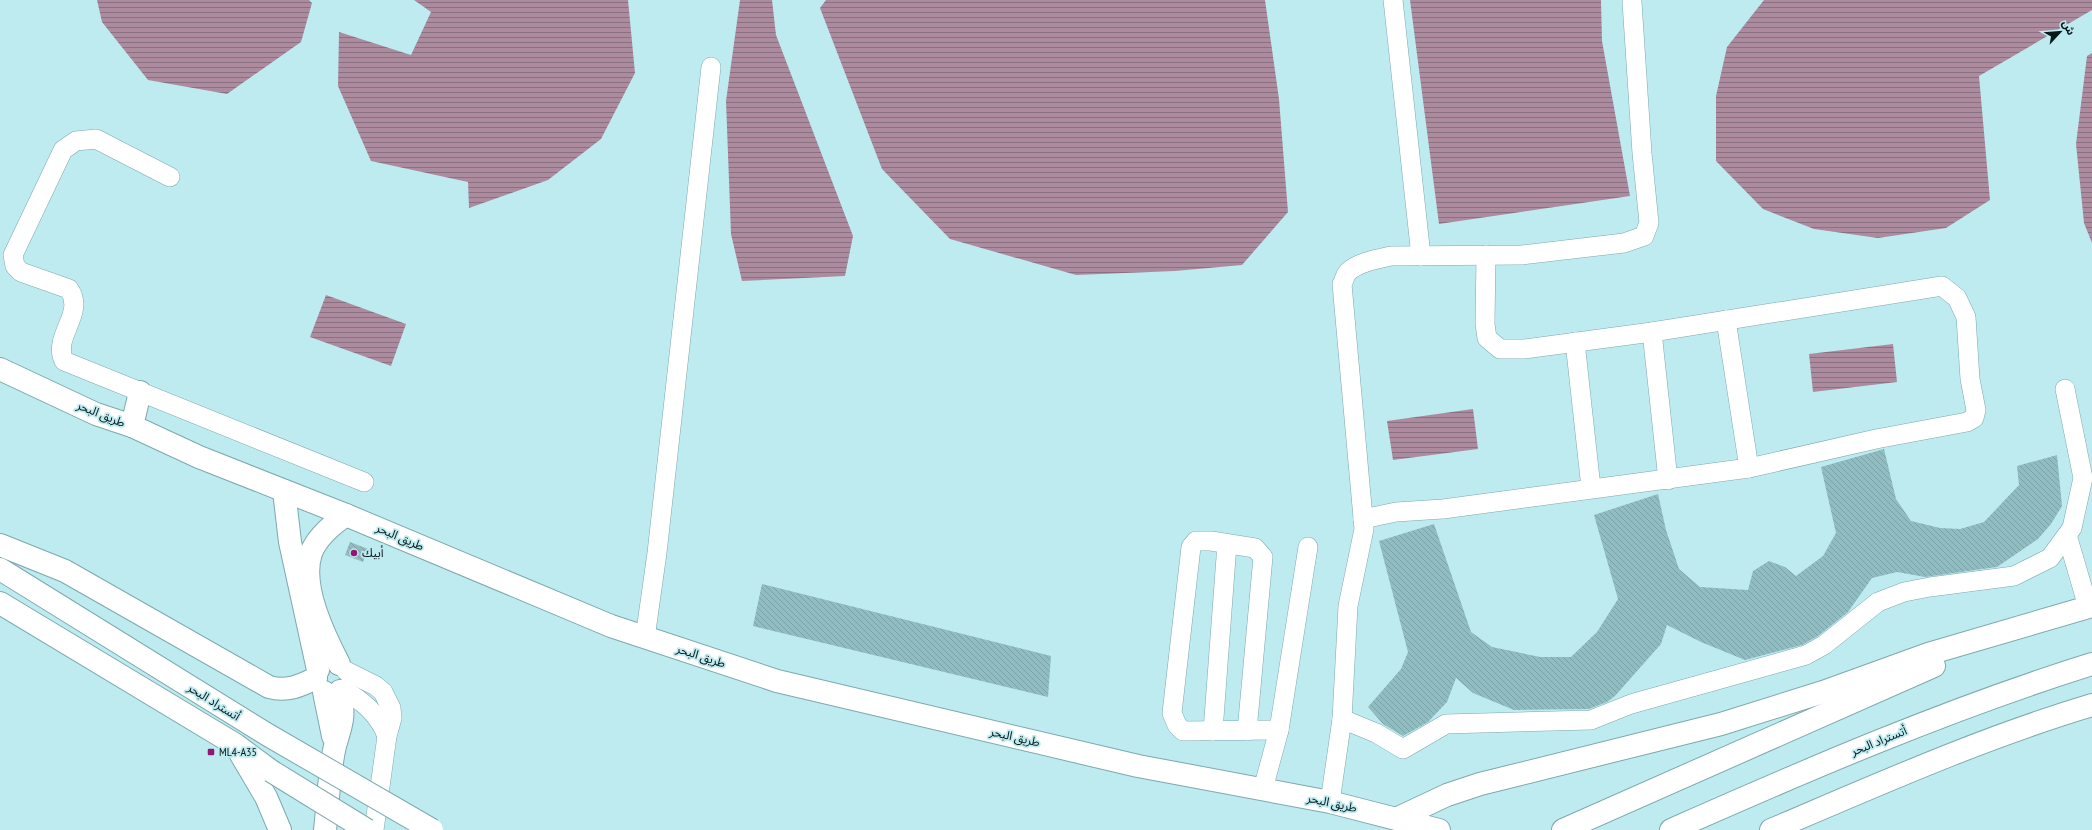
<svg xmlns="http://www.w3.org/2000/svg" width="2092" height="830" viewBox="0 0 2092 830" font-family="'PT Sans Narrow','Noto Sans Arabic',sans-serif">
<style>
.water{fill:url(#water-rules)}
.building{fill:url(#building-back-hatch)}
.lines{fill:none;stroke-linecap:round;stroke-linejoin:round}
.minor-casing{stroke:#7da9ad;stroke-width:20}
.major-casing{stroke:#7da9ad;stroke-width:24}
.highway-casing{stroke:#7da9ad;stroke-width:24}
.minor{stroke:#fff;stroke-width:19}
.major{stroke:#fff;stroke-width:22}
.highway{stroke:#fff;stroke-width:22}
.highway-bridge-casing{stroke:#7da9ad;stroke-width:24;stroke-linecap:butt}
.highway-bridge{stroke:#fff;stroke-width:22}
.poi-dot{fill:#931772;stroke:#beebf0;stroke-width:1.5}
.labels{text-anchor:middle;stroke-width:3.5;stroke-linejoin:round;paint-order:stroke}
.street-label{font-size:12px;fill:#061819;stroke:#beebf0}
.poi-label{font-size:12px;fill:#061819;stroke:#beebf0;text-anchor:start}
</style>
<defs>
<pattern id="water-rules" width="6" height="5" patternUnits="userSpaceOnUse"><rect width="6" height="5" fill="#ac8b9f"/><path d="M0 2.5h6" fill="none" stroke="#8a7181"/></pattern>
<pattern id="building-back-hatch" width="6" height="6" patternUnits="userSpaceOnUse"><rect width="6" height="6" fill="#90bdc2"/><path d="M-1 5l2 2M0 0l6 6M5-1l2 2" fill="none" stroke="#7ba2a6"/></pattern>
</defs>
<rect width="100%" height="100%" fill="#beebf0"/>
<g class="water">
<polygon points="97,0 309,0 312,3 301,42 227,94 148,80 102,22"/>
<polygon points="414,0 628,0 635,73 601,139 548,180 469,208 468,182 371,161 338,86 339,32 411,55 431,12"/>
<polygon points="740,0 772,0 776,35 853,236 845,276 742,281 731,234 726,101"/>
<polygon points="826,0 1265,0 1279,99 1288,212 1242,265 1175,271 1076,275 950,239 882,169 820,8"/>
<polygon points="1410,0 1601,0 1602,41 1630,196 1439,224"/>
<polygon points="1764,0 2092,0 2092,10 1979,76 1990,200 1946,228 1878,238 1814,229 1763,209 1716,161 1716,96 1727,47"/>
<polygon points="2092,53 2092,243 2084,223 2076,144 2087,56"/>
<polygon points="326,295 406,324 391,366 310,337"/>
<polygon points="1893,344 1897,382 1813,392 1809,354"/>
<polygon points="1473,409 1478,449 1393,460 1387,421"/>
</g>
<g class="building">
<polygon points="1884,449 1896,499 1911,521 1940,528 1960,529 1984,522 2019,485 2017,466 2057,455 2062,506 2051,524 2038,539 1997,567 1925,577 1897,572 1872,578 1848,612 1818,636 1802,645 1745,660 1701,642 1667,625 1661,644 1615,696 1607,702 1589,709 1514,710 1473,693 1456,678 1447,702 1428,722 1403,736 1383,724 1368,707 1401,669 1408,652 1379,541 1434,524 1471,632 1492,647 1540,657 1571,657 1597,632 1618,599 1594,515 1658,494 1666,530 1679,569 1700,587 1748,590 1753,571 1769,561 1785,567 1796,576 1823,556 1836,533 1821,467"/>
<polygon points="350,542 368,549 363,562 345,555"/>
<polygon points="762,584 1051,656 1048,697 753,626"/>
</g>
<g class="lines">
<g class="minor-casing">
<g id="minor">
<polyline points="1393,0 1421,256"/>
<path d="M 170,177 L 96,139 L 76,141 L 63,150 L 13,255 L 15,266 L 21,272 L 69,289 C 86,314 52,336 64,361 L 364,482"/>
<polyline points="1726,320 1749,468"/>
<polyline points="1652,332 1668,480"/>
<polyline points="1575,342 1591,488"/>
<polyline points="1363,519 1396,512 1443,509 1749,468 1876,439 1967,422 1974,418 1976,410 1970,379 1966,317 1957,298 1942,286 1652,332 1524,349 1500,349 1487,338 1485,324 1486,255"/>
<polyline points="2067,535 2088,607"/>
<polyline points="645,638 657,553 711,67"/>
<polyline points="346,671 376,686 383,692 391,708 392,718 387,736 374,830"/>
<path d="M 343,689 C 363,702 378,713 387,736"/>
<polyline points="1342,719 1376,733 1403,749 1446,724 1591,720 1631,704 1806,655 1824,645 1878,602 1904,592 1930,587 2014,576 2050,558 2072,528 2083,478 2065,389"/>
<polyline points="1213,731 1227,544"/>
<polyline points="1247,731 1263,557 1255,548 1211,541 1196,541 1191,547 1172,713 1177,725 1183,731 1279,730"/>
<polyline points="1263,789 1279,730 1308,547"/>
<path d="M 1330,802 L 1342,719 L 1348,606 L 1364,529 L 1342,284 C 1344,281 1345,275 1348,272 C 1358,262 1378,259 1391,256 L 1522,255 L 1624,243 L 1644,236 L 1649,223 L 1642,153 L 1632,2"/>
</g>
</g>
<g class="major-casing">
<g id="major">
<polyline points="0,369 96,414 132,426 199,457 346,515 611,626 777,681 1138,766 1330,802 1439,830"/>
<polyline points="132,426 140,392"/>
<polyline points="284,491 290,542 318,670"/>
<path d="M 339,664 C 324,635 300,586 311,553 C 317,537 333,524 346,515"/>
<polyline points="324,692 333,736"/>
<path d="M 325,830 C 328,804 329,771 335,746 C 342,722 345,718 340,691"/>
</g>
</g>
<g class="highway-casing">
<g id="highway">
<path d="M 0,545 L 65,571 L 269,687 C 287,692 300,686 316,678"/>
<polyline points="0,569 268,735"/>
<polyline points="0,603 236,745 271,771"/>
<polyline points="240,753 266,797 280,830"/>
<polyline points="1398,818 1447,795 1480,784 1721,724 1823,692 1928,654 2092,606"/>
<polyline points="1563,830 1934,666"/>
<path d="M 1671,830 C 1809,769 1948,709 2092,664"/>
<path d="M 1771,830 C 1877,785 1982,738 2092,705"/>
</g>
</g>
<use href="#minor" class="minor"/>
<use href="#major" class="major"/>
<use href="#highway" class="highway"/>
<g class="highway-bridge-casing">
<g id="highway-bridge">
<polyline points="268,735 432,830"/>
<polyline points="271,771 367,830"/>
</g>
</g>
<use href="#highway-bridge" class="highway-bridge"/>
</g>
<g class="poi-dot">
<circle cx="354" cy="553" r="4"/>
<rect x="207" y="748" width="8" height="8" rx="2"/>
</g>
<g class="labels">
<g class="street-label">
<text transform="translate(101 414) rotate(22)" y="4">طريق البحر</text>
<text transform="translate(400 537) rotate(23)" y="4">طريق البحر</text>
<text transform="translate(701 656) rotate(18)" y="4">طريق البحر</text>
<text transform="translate(214 702) rotate(32)" y="4">أتستراد البحر</text>
<text transform="translate(1015 737) rotate(13)" y="4">طريق البحر</text>
<text transform="translate(1879 741) rotate(-22)" y="4">أتستراد البحر</text>
<text transform="translate(1332 803) rotate(12)" y="4">طريق البحر</text>
</g>
<g class="poi-label">
<text x="362" y="557">أبيك</text>
<text x="219" y="756">ML4-A35</text>
</g>
</g>
<g transform="translate(2060 32) rotate(64)" stroke="#beebf0" stroke-width="3" paint-order="stroke">
<path d="M0-3L7 15L0 10L-7 15Z" fill="#061819"/>
<text y="-6" font-size="11" font-weight="bold" text-anchor="middle" fill="#061819">ش</text>
</g>
</svg>
